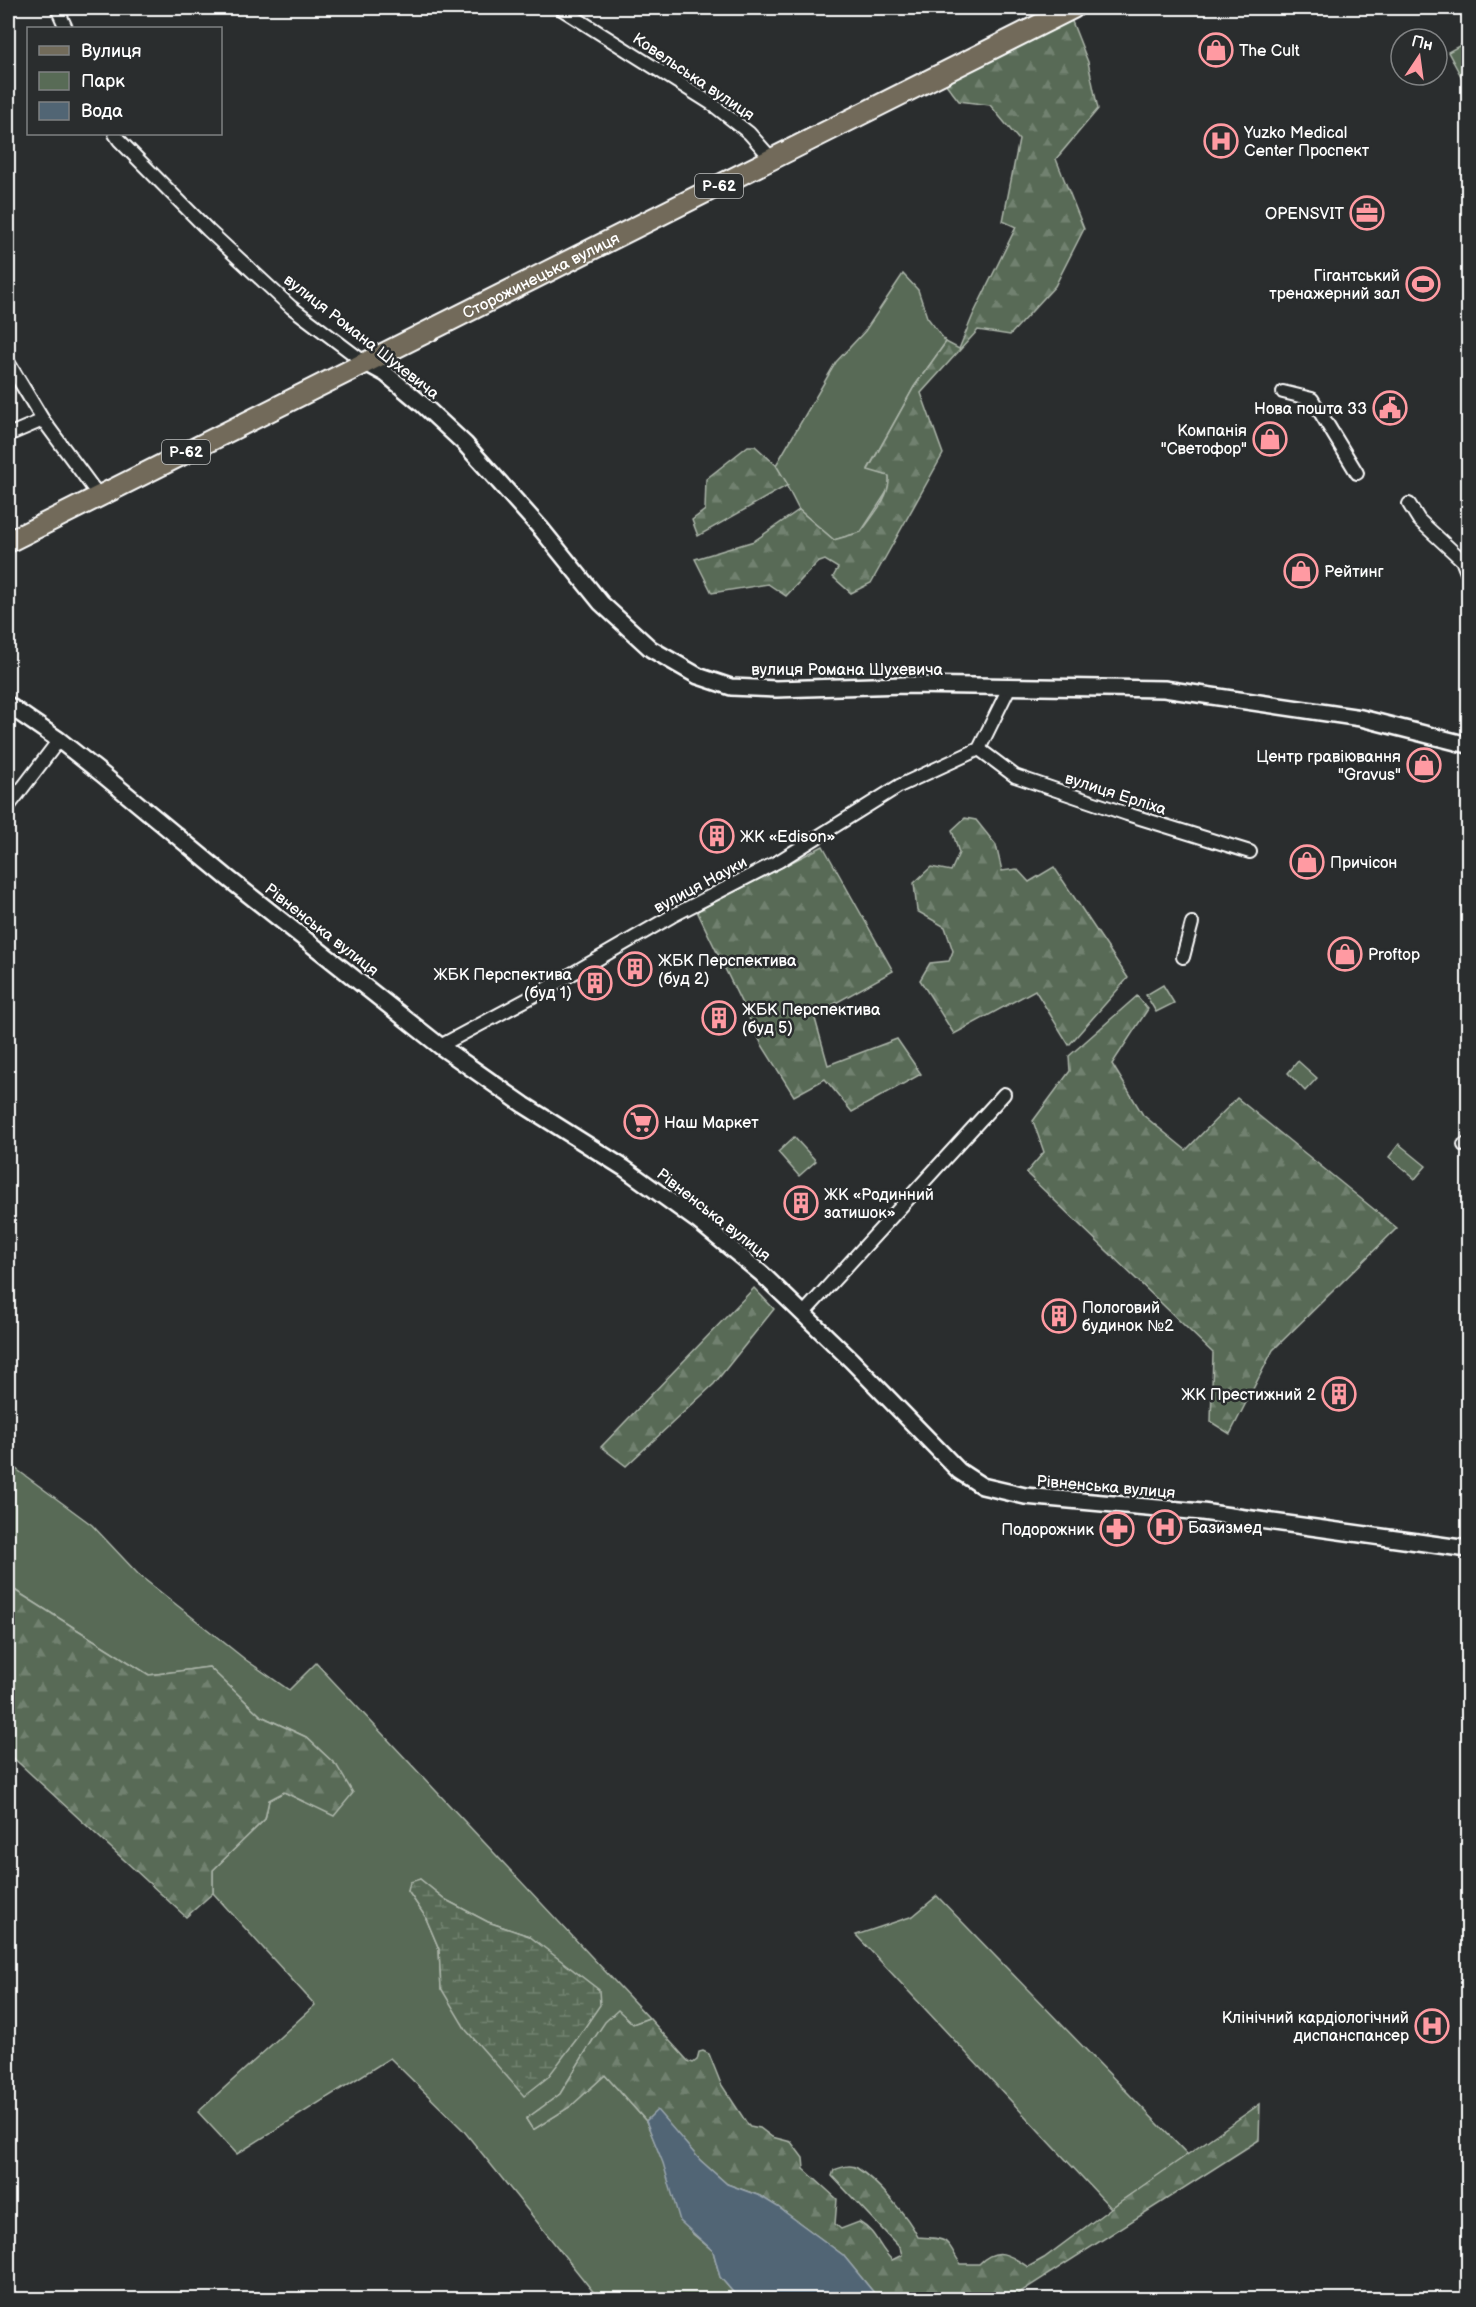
<svg xmlns="http://www.w3.org/2000/svg" width="1476" height="2307" viewBox="0 0 1476 2307" font-family="'Balsamiq Sans',sans-serif">
<style>
.green{fill:#586b56;stroke:#acb5aa;stroke-width:1.5;fill-rule:evenodd}
.forest{fill:url(#forest-firs);stroke:#acb5aa;stroke-width:1.5}
.wetland{fill:url(#wetland-marsh);stroke:#acb5aa;stroke-width:1.5}
.water{fill:#516574;stroke:#97a3ac;stroke-width:1.5}
.lines{fill:none;stroke-linecap:round;stroke-linejoin:round}
.minor-casing{stroke:#fff;stroke-width:16}
.tertiary-casing{stroke:#fff;stroke-width:20}
.primary-casing{stroke:#fff;stroke-width:24}
.minor{stroke:#2a2d2e;stroke-width:12}
.tertiary{stroke:#2a2d2e;stroke-width:15}
.primary{stroke:#726b5a;stroke-width:20}
.labels{text-anchor:middle;stroke-width:5;stroke-linejoin:round;paint-order:stroke}
.shield{fill:#2a2d2e;stroke:#bfc0c0;stroke-width:1.5}
.shield-label{font-size:15px;font-weight:bold;fill:#fff}
.poi-label{font-size:16px;fill:#fff;stroke:#2a2d2e;text-anchor:start}
.street-label{font-size:16px;fill:#fff;stroke:#2a2d2e}
</style>
<defs>
<pattern id="forest-firs" width="22" height="20" patternUnits="userSpaceOnUse" patternTransform="scale(1.5)"><rect width="22" height="20" fill="#586b56"/><path d="M5 1l3.5 6h-7zM16 11l3.5 6h-7z" fill="#71816f"/></pattern>
<pattern id="wetland-marsh" width="20" height="14" patternUnits="userSpaceOnUse" patternTransform="scale(1.5)"><rect width="20" height="14" fill="#586b56"/><path d="M1 5h8M5 5V1M11 12h8M15 12V8" fill="none" stroke="#71816f"/></pattern>
</defs>
<rect width="100%" height="100%" fill="#2a2d2e"/>
<filter id="ink" filterUnits="userSpaceOnUse"><feTurbulence type="fractalNoise" baseFrequency=".0167" numOctaves="2"/><feDisplacementMap in="SourceGraphic" scale="12" xChannelSelector="R" yChannelSelector="G"/><feConvolveMatrix kernelMatrix="1 2 1 2 8 2 1 2 1" color-interpolation-filters="sRGB"/></filter>
<g filter="url(#ink)">
<g class="green">
<polygon points="1468,41 1468,89 1448,52"/>
<polygon points="903,274 918,290 927,317 946,342 914,387 868,469 889,476 890,487 861,532 834,540 799,510 776,465 836,362 865,331"/>
<polygon points="1163,985 1174,1003 1156,1012 1146,995"/>
<polygon points="1298,1061 1317,1078 1305,1091 1288,1073"/>
<polygon points="794,1137 816,1161 799,1176 778,1152"/>
<polygon points="1399,1144 1426,1166 1415,1179 1389,1157"/>
<path d="M 8,1463 L 92,1525 L 139,1575 L 246,1660 L 289,1690 L 316,1663 L 649,2018 L 633,2024 L 618,2011 L 593,2040 L 560,2094 L 526,2119 L 533,2130 L 571,2106 L 605,2075 L 646,2121 L 693,2234 L 713,2251 L 720,2277 L 739,2299 L 599,2299 L 464,2131 L 390,2058 L 237,2154 L 198,2112 L 315,2005 L 213,1893 L 213,1870 L 265,1819 L 269,1800 L 284,1792 L 304,1802 L 337,1766 L 306,1737 L 261,1716 L 209,1667 L 149,1675 L 8,1586 ZM 420,1879 L 446,1900 L 488,1922 L 529,1936 L 441,1989 L 439,1949 L 425,1916 L 408,1891 Z"/>
<polygon points="937,1896 1188,2155 1111,2208 856,1935 913,1916"/>
</g>
<g class="forest">
<path d="M 1069,14 L 1088,62 L 1098,109 L 1056,159 L 1084,229 L 1055,286 L 1010,335 L 978,330 L 921,393 L 943,454 L 871,583 L 851,593 L 833,577 L 838,568 L 825,560 L 817,563 L 786,596 L 768,584 L 712,593 L 695,559 L 754,541 L 799,510 L 834,540 L 861,532 C 873,515 891,496 889,476 L 868,470 L 914,387 L 946,342 L 959,349 L 973,315 L 1016,227 L 1003,221 L 1019,140 L 990,105 L 959,101 L 942,79 Z"/>
<polygon points="748,446 755,446 776,465 788,485 698,536 692,520 705,510 706,479"/>
<polygon points="965,818 976,820 996,845 1002,871 1017,869 1029,882 1054,867 1128,978 1069,1045 1035,990 954,1034 920,980 930,963 949,961 953,951 945,927 917,911 914,883 931,867 951,871 959,853 952,830"/>
<polygon points="823,846 893,971 814,1015 828,1065 897,1039 921,1074 852,1112 825,1079 794,1096 762,1045 697,911"/>
<polygon points="1137,996 1148,1009 1112,1064 1143,1115 1186,1150 1237,1098 1397,1228 1273,1350 1230,1434 1211,1422 1213,1353 1026,1173 1044,1152 1033,1121 1070,1071 1069,1056"/>
<polygon points="754,1288 774,1309 714,1384 626,1466 601,1447"/>
<polygon points="8,1586 149,1675 209,1667 261,1716 306,1737 337,1766 353,1793 334,1816 284,1792 269,1800 265,1819 213,1870 213,1893 186,1917 8,1753"/>
<path d="M 618,2010 L 633,2024 L 649,2018 L 688,2061 L 693,2063 L 697,2060 L 699,2052 L 703,2051 L 709,2054 L 721,2084 L 746,2122 L 750,2126 L 760,2128 L 772,2137 L 791,2142 L 803,2158 L 804,2169 L 837,2199 L 835,2224 L 841,2229 L 859,2222 C 878,2233 877,2246 892,2260 L 902,2255 L 900,2248 L 832,2176 L 834,2170 C 842,2167 850,2164 857,2168 C 877,2181 908,2216 918,2237 C 926,2238 942,2237 947,2243 C 953,2249 955,2257 961,2264 L 979,2264 C 997,2246 1009,2254 1028,2267 L 1044,2258 L 1111,2208 L 1260,2104 L 1259,2140 L 1008,2300 L 879,2299 L 843,2255 L 778,2207 L 760,2196 L 727,2184 L 700,2160 L 657,2111 L 646,2121 L 605,2075 L 571,2106 L 533,2130 L 526,2119 L 560,2094 L 593,2040 L 605,2022 Z"/>
</g>
<polygon class="wetland" points="420,1879 446,1900 488,1922 529,1936 599,1990 600,2005 579,2036 548,2077 524,2096 466,2030 441,1988 439,1949 425,1916 408,1891 410,1882"/>
<polygon class="water" points="657,2110 700,2160 727,2184 760,2196 778,2207 843,2255 879,2299 739,2299 720,2277 713,2251 680,2221 663,2163 646,2121"/>
<g class="lines">
<g class="minor-casing">
<g id="minor">
<polyline points="57,8 66,28"/>
<polyline points="560,8 712,104 749,133 772,159"/>
<polyline points="115,134 119,140 208,230 291,307 364,362"/>
<polyline points="8,362 43,420 99,496"/>
<polyline points="1283,392 1312,399 1357,473"/>
<polyline points="8,435 43,420"/>
<polyline points="1409,504 1419,520 1462,560 1468,575"/>
<polyline points="979,749 1015,776 1127,814 1250,852"/>
<polyline points="8,807 59,740"/>
<polyline points="1183,957 1192,923"/>
<polyline points="440,1046 537,994 672,916 779,861 899,786 979,749 1009,688"/>
<polyline points="1464,1145 1468,1145"/>
<polyline points="803,1314 1004,1094"/>
</g>
</g>
<g class="tertiary-casing">
<g id="tertiary">
<polyline points="364,362 386,374 422,404 465,444 542,530 601,603 651,649 698,676 731,687 776,689 904,685 1164,689 1361,718 1468,745"/>
<polyline points="8,705 59,740 102,774 229,879 440,1046 524,1105 624,1168 699,1222 762,1274 851,1360 959,1471 982,1486 1025,1496 1202,1512 1468,1549"/>
</g>
</g>
<g class="primary-casing">
<g id="primary">
<path id="s1" d="M 8,542 L 1073,8"/>
</g>
</g>
<use href="#minor" class="minor"/>
<use href="#tertiary" class="tertiary"/>
<use href="#primary" class="primary"/>
</g>
</g>
<defs>
<g id="shop-ring" transform="scale(1.725)"><circle r="9.5" fill="#2a2d2e" stroke="#ff9aa2" stroke-width="1.5"/><path d="M-5-2.5h2.3a2.7 3.5 0 0 1 5.4 0H5L5.5 6h-11ZM-1.5-2.5h3a1.5 2.3 0 0 0-3 0Z" fill="#ff9aa2"/></g>
<g id="hospital-ring" transform="scale(1.725)"><circle r="9.5" fill="#2a2d2e" stroke="#ff9aa2" stroke-width="1.5"/><path d="M-5-5h3v3.5h4V-5h3V5h-3V1.5h-4V5h-3Z" fill="#ff9aa2"/></g>
<g id="office-ring" transform="scale(1.725)"><circle r="9.5" fill="#2a2d2e" stroke="#ff9aa2" stroke-width="1.5"/><path d="M-6-3h4V-5.5h4V-3h4V5H-6ZM-1-4.5V-3h2v-1.5ZM-6 0V1H6V0Z" fill="#ff9aa2"/></g>
<g id="stadium-ring" transform="scale(1.725)"><circle r="9.5" fill="#2a2d2e" stroke="#ff9aa2" stroke-width="1.5"/><path d="M0-5a6.5 5 0 1 0 0 10a6.5 5 0 1 0 0-10ZM-3.5-1.8h7v3.6h-7Z" fill="#ff9aa2"/></g>
<g id="civic-ring" transform="scale(1.725)"><circle r="9.5" fill="#2a2d2e" stroke="#ff9aa2" stroke-width="1.5"/><path d="M-.6-6.5H3V-4.5H.6V-3L4-1V1h2V6H-6V1h2V-1L-.6-3ZM-1.2 2.5V6h2.4V2.5Z" fill="#ff9aa2"/></g>
<g id="building-ring" transform="scale(1.725)"><circle r="9.5" fill="#2a2d2e" stroke="#ff9aa2" stroke-width="1.5"/><path d="M-4-6H4V6H1V3H-1V6H-4ZM-2.5-4.3h1.7v1.8h-1.7ZM.8-4.3h1.7v1.8H.8ZM-2.5-1h1.7V.8h-1.7ZM.8-1h1.7V.8H.8Z" fill="#ff9aa2"/></g>
<g id="supermarket-ring" transform="scale(1.725)"><circle r="9.5" fill="#2a2d2e" stroke="#ff9aa2" stroke-width="1.5"/><path d="M-6-5.5h2.5l.6 2H6L4.5 2H-2.5L-4.4-4H-6ZM-1.5 3.2a1.3 1.3 0 1 0 .1 0ZM3 3.2a1.3 1.3 0 1 0 .1 0Z" fill="#ff9aa2"/></g>
<g id="pharmacy-ring" transform="scale(1.725)"><circle r="9.5" fill="#2a2d2e" stroke="#ff9aa2" stroke-width="1.5"/><path d="M-2-6h4v4h4v4h-4v4h-4v-4h-4v-4h4Z" fill="#ff9aa2"/></g>
</defs>
<g fill-rule="evenodd">
<use href="#shop-ring" x="1216" y="50"/>
<use href="#hospital-ring" x="1221" y="141"/>
<use href="#office-ring" x="1367" y="213"/>
<use href="#stadium-ring" x="1423" y="284"/>
<use href="#civic-ring" x="1390" y="408"/>
<use href="#shop-ring" x="1270" y="439"/>
<use href="#shop-ring" x="1301" y="571"/>
<use href="#shop-ring" x="1424" y="765"/>
<use href="#building-ring" x="717" y="836"/>
<use href="#shop-ring" x="1307" y="862"/>
<use href="#shop-ring" x="1345" y="954"/>
<use href="#building-ring" x="635" y="969"/>
<use href="#building-ring" x="595" y="983"/>
<use href="#building-ring" x="719" y="1018"/>
<use href="#supermarket-ring" x="641" y="1122"/>
<use href="#building-ring" x="801" y="1203"/>
<use href="#building-ring" x="1059" y="1316"/>
<use href="#building-ring" x="1339" y="1394"/>
<use href="#hospital-ring" x="1165" y="1527"/>
<use href="#pharmacy-ring" x="1117" y="1529"/>
<use href="#hospital-ring" x="1432" y="2026"/>
</g>
<g class="labels">
<g class="shield">
<rect x="695" y="174" width="48" height="24" rx="4.5"/>
<rect x="162" y="440" width="48" height="24" rx="4.5"/>
</g>
<g class="shield-label">
<text x="719" y="191">Р-62</text>
<text x="186" y="457">Р-62</text>
</g>
<g class="poi-label">
<text x="1239" y="56">The Cult</text>
<text x="1244" y="138">Yuzko Medical<tspan x="1244" dy="18">Center Проспект</tspan></text>
<text x="1344" y="219" text-anchor="end">OPENSVIT</text>
<text x="1400" y="281" text-anchor="end">Гігантський<tspan x="1400" dy="18">тренажерний зал</tspan></text>
<text x="1367" y="414" text-anchor="end">Нова пошта 33</text>
<text x="1247" y="436" text-anchor="end">Компанія<tspan x="1247" dy="18">"Светофор"</tspan></text>
<text x="1324" y="577">Рейтинг</text>
<text x="1401" y="762" text-anchor="end">Центр гравіювання<tspan x="1401" dy="18">"Gravus"</tspan></text>
<text x="740" y="842">ЖК «Edison»</text>
<text x="1330" y="868">Причісон</text>
<text x="1368" y="960">Proftop</text>
<text x="658" y="966">ЖБК Перспектива<tspan x="658" dy="18">(буд 2)</tspan></text>
<text x="572" y="980" text-anchor="end">ЖБК Перспектива<tspan x="572" dy="18">(буд 1)</tspan></text>
<text x="742" y="1015">ЖБК Перспектива<tspan x="742" dy="18">(буд 5)</tspan></text>
<text x="664" y="1128">Наш Маркет</text>
<text x="824" y="1200">ЖК «Родинний<tspan x="824" dy="18">затишок»</tspan></text>
<text x="1082" y="1313">Пологовий<tspan x="1082" dy="18">будинок №2</tspan></text>
<text x="1316" y="1400" text-anchor="end">ЖК Престижний 2</text>
<text x="1188" y="1533">Базизмед</text>
<text x="1094" y="1535" text-anchor="end">Подорожник</text>
<text x="1409" y="2023" text-anchor="end">Клінічний кардіологічний<tspan x="1409" dy="18">диспанспансер</tspan></text>
</g>
<g class="street-label">
<text transform="translate(694 76) rotate(34)" y="6">Ковельська вулиця</text>
<text dy="6" stroke="none"><textPath href="#s1" startOffset="596">Сторожинецька вулиця</textPath></text>
<text transform="translate(362 336) rotate(38)" y="6">вулиця Романа Шухевича</text>
<text x="847" y="675">вулиця Романа Шухевича</text>
<text transform="translate(1116 793) rotate(18)" y="6">вулиця Ерліха</text>
<text transform="translate(700 884) rotate(-28)" y="6">вулиця Науки</text>
<text transform="translate(322 929) rotate(38)" y="6">Рівненська вулиця</text>
<text transform="translate(714 1214) rotate(38)" y="6">Рівненська вулиця</text>
<text transform="translate(1106 1486) rotate(5)" y="6">Рівненська вулиця</text>
</g>
</g>
<rect width="1476" height="2307" fill="none" stroke="#2a2d2e" stroke-width="30"/>
<rect x="15" y="15" width="1446" height="2277" fill="none" stroke="#fff" stroke-width="2" filter="url(#ink)"/>
<rect x="27" y="27" width="195" height="108" fill="#2a2d2e" stroke="#7f8182" stroke-width="1.5"/>
<rect x="39" y="46" width="30" height="9" fill="#726b5a" stroke="#7f8182" stroke-width="1.5"/>
<text x="81" y="57" font-size="18" fill="#ffffff">Вулиця</text>
<rect x="39" y="72" width="30" height="18" fill="#586b56" stroke="#7f8182" stroke-width="1.5"/>
<text x="81" y="87" font-size="18" fill="#ffffff">Парк</text>
<rect x="39" y="102" width="30" height="18" fill="#516574" stroke="#7f8182" stroke-width="1.5"/>
<text x="81" y="117" font-size="18" fill="#ffffff">Вода</text>
<g transform="translate(1419 57) rotate(13)"><circle r="28" fill="#2a2d2e" stroke="#7f8182" stroke-width="1.5"/>
<path d="M0-4.5L10 22L0 15L-10 22Z" fill="#ff9aa2"/>
<text y="-9" font-size="16" font-weight="bold" text-anchor="middle" fill="#ffffff">Пн</text>
</g>
</svg>
